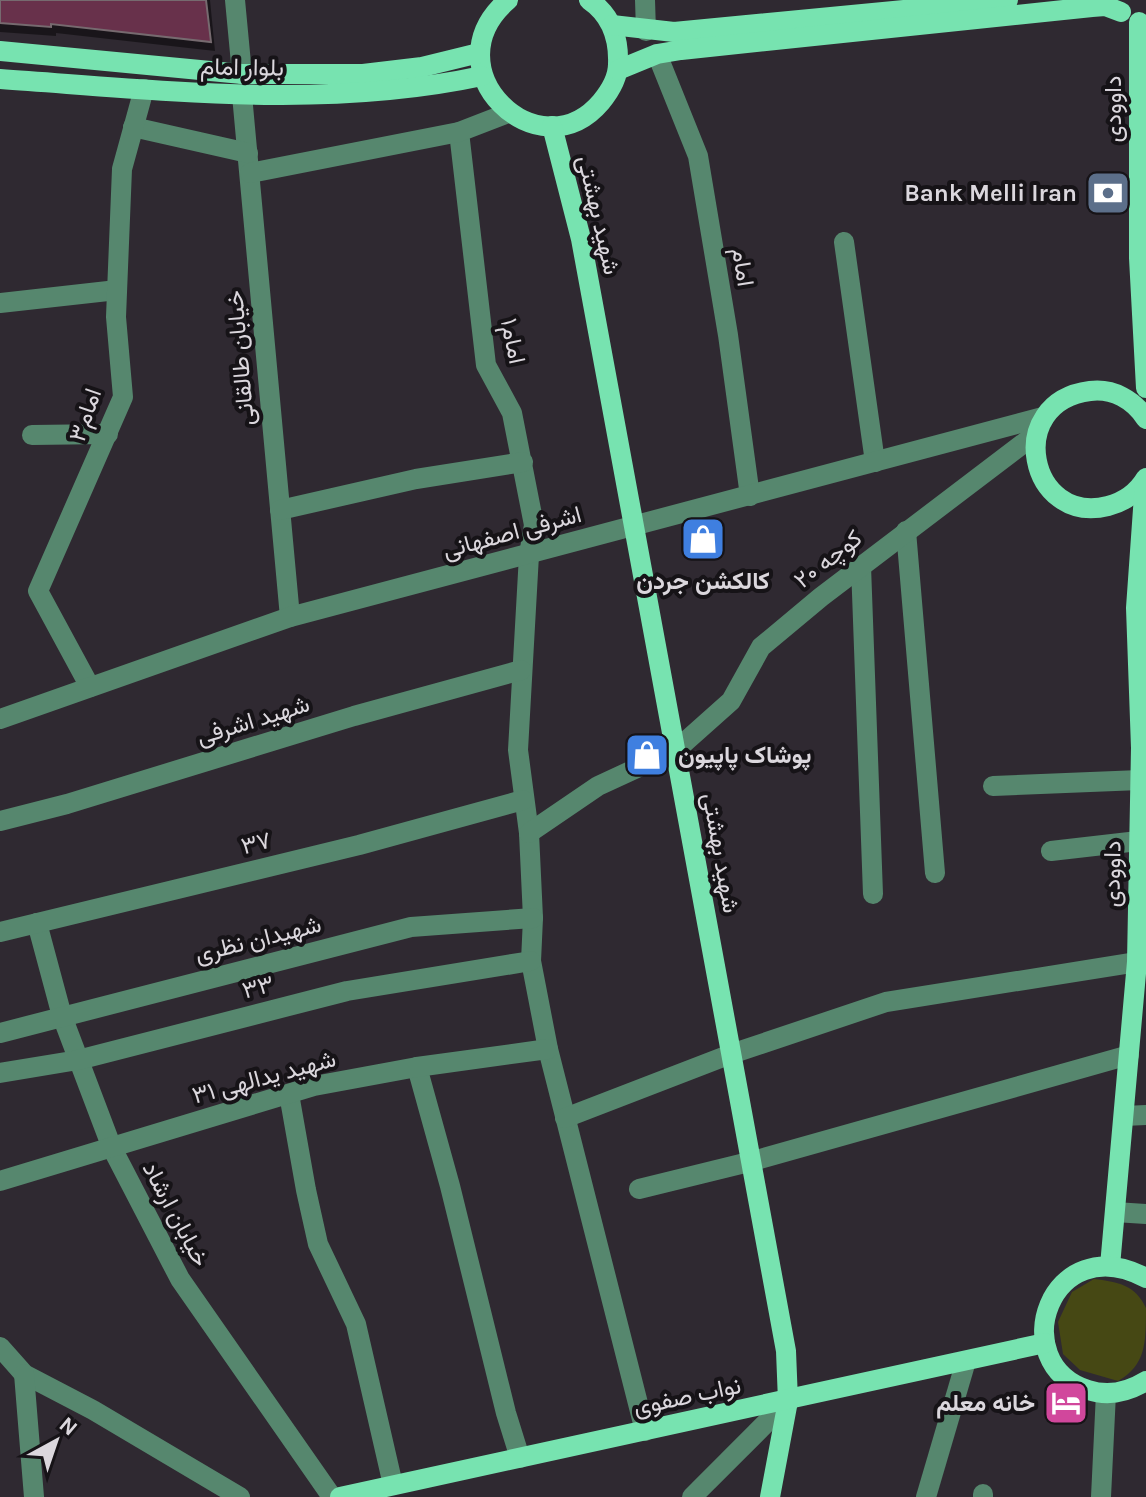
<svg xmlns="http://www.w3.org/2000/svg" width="1146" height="1497" viewBox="0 0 1146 1497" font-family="Karla,Vazirmatn,sans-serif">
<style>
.green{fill:#464814}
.shadow{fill:#0007}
.building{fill:#68314b;stroke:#766a6f;stroke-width:2}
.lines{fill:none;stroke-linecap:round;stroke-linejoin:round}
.minor{stroke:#56876e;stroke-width:20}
.major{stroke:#77e3b0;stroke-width:20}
.labels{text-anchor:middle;stroke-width:8;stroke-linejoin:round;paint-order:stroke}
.street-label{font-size:24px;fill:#dbd7dd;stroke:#161317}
.poi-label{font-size:24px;font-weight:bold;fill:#dbd7dd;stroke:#161317;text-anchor:end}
</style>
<rect width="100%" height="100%" fill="#2f2931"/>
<path class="green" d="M 1094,1279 C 1117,1282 1135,1284 1146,1308 C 1146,1343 1146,1365 1118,1381 L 1080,1370 L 1063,1354 L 1058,1322 L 1072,1292 Z"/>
<polygon class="shadow" points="0,0 210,0 215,51 56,33 56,36 0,32"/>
<polygon class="building" points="0,0 206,0 211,42 51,24 51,27 0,23"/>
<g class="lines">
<g class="minor">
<polyline points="235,0 242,74"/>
<polyline points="645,0 646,31"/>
<polyline points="657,54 698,156 728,335 750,496"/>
<polyline points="242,95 290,617"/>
<polyline points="133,127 248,153"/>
<polyline points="459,132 486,365 512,413 534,525 529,555 518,750 529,833 533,918 531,961 548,1049 645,1431"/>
<polyline points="250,173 459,132 508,113"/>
<polyline points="844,242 875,462"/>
<polyline points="0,303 117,290"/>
<polyline points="32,435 108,434"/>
<polyline points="280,510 416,479 523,462"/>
<polyline points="906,531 935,873"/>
<polyline points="861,566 873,894"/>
<polyline points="90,687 38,591 123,397 116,317 122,169 144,89"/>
<polyline points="0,719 290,617 1043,417"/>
<polyline points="993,786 1140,780"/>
<polyline points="0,821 67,804 354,716 521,670"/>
<polyline points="529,833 598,786 676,750 731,701 761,647 821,597 1037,433"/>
<polyline points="1051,851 1138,841"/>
<polyline points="37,923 62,1016 112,1148 180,1279 332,1497"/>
<polyline points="0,932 359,845 523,800"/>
<polyline points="0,1033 411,927 533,918"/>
<polyline points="417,1067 450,1186 506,1413 520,1458"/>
<polyline points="0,1073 78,1060 347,991 531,961"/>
<polyline points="289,1094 306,1190 318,1244 356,1324 393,1485"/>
<polyline points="1124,1116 1146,1115"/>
<polyline points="565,1118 731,1054 886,1002 1137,962"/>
<polyline points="0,1181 314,1086 417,1067 548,1049"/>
<polyline points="639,1189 753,1161 1129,1055"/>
<polyline points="1115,1212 1146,1214"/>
<polyline points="0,1347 24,1374 93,1410 240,1497"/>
<polyline points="24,1374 34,1497"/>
<polyline points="692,1497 788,1401"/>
<polyline points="926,1497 966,1361"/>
<polyline points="983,1497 983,1494"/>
<polyline points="1101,1497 1106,1393"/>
</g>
<g class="major">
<path d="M 508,0 C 428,69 539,175 601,102 C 610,91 618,78 618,64 C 619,38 611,15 589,0"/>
<polyline points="1139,22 1139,258 1146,388"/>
<polyline points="612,25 674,32 1008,0"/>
<polyline points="0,51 242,74 363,74 422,67 479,53"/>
<polyline points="618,70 657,54 681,50 1092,7 1105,6 1121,12"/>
<path d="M 0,79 C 160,90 324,110 482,76"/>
<polyline points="552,126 581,239 786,1351 788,1401 770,1497"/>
<path d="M 1146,419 C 1134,400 1113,388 1090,391 C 1003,402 1029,526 1108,506 C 1124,502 1137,493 1146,478"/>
<polyline points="1110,1266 1137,962 1141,748 1136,608 1145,481"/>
<path d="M 1146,1278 C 1050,1227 1004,1363 1088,1390 C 1109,1397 1128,1392 1146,1381"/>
<polyline points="340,1497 1045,1343"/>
</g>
</g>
<defs>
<g id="bank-square" transform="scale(2.3)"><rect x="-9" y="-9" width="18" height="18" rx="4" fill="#5c6f8a" stroke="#161317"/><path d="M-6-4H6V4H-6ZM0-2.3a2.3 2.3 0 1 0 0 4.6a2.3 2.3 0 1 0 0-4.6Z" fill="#fff"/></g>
<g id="shop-square" transform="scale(2.3)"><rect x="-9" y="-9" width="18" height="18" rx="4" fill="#3f7fe0" stroke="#161317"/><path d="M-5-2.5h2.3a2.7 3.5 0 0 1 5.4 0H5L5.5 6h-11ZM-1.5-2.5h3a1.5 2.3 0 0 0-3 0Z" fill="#fff"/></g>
<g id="hotel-square" transform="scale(2.3)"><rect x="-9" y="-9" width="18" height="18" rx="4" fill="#d1479c" stroke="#161317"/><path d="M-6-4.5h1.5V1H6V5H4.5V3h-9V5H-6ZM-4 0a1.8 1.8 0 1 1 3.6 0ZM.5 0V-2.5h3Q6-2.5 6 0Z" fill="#fff"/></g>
</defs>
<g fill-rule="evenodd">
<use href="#bank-square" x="1108" y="193"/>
<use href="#shop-square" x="703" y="539"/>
<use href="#shop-square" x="647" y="755"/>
<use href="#hotel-square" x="1066" y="1403"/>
</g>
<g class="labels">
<g class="street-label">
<text transform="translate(242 67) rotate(1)" y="8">بلوار امام</text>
<text transform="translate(1113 109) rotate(-90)" y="8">داوودی</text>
<text transform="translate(599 215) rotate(77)" y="8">شهید بهشتی</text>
<text transform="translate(743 267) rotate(81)" y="8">امام</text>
<text transform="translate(513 341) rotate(78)" y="8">امام۱</text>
<text transform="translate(240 358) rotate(-95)" y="8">خیابان طالقانی</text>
<text transform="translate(85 415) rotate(-71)" y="8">امام۳</text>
<text transform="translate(512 532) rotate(-15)" y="8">اشرفی اصفهانی</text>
<text transform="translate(828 559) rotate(-38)" y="8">کوچه ۲۰</text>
<text transform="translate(253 720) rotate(-17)" y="8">شهید اشرفی</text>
<text transform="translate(256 843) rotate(-14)" y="8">۳۷</text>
<text transform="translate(721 853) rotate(80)" y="8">شهید بهشتی</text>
<text transform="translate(1112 874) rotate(-89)" y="8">داوودی</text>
<text transform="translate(258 939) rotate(-14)" y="8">شهیدان نظری</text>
<text transform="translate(258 987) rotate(-15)" y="8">۳۳</text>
<text transform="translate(264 1077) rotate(-15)" y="8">۳۱ شهید یدالهی</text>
<text transform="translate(176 1214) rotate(62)" y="8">خیابان ارشاد</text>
<text transform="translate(687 1396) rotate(-12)" y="8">نواب صفوی</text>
</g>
<g class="poi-label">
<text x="1077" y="201">Bank Melli Iran</text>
<text x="703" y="589" text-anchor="middle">کالکشن جردن</text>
<text x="678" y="763" text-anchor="start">پوشاک پاپیون</text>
<text x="1035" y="1411">خانه معلم</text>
</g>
</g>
<g transform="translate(56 1441) rotate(40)" stroke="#161317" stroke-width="6" paint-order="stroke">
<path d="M0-6L14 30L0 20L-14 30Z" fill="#dbd7dd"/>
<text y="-12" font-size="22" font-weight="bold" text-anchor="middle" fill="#dbd7dd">N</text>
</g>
</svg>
